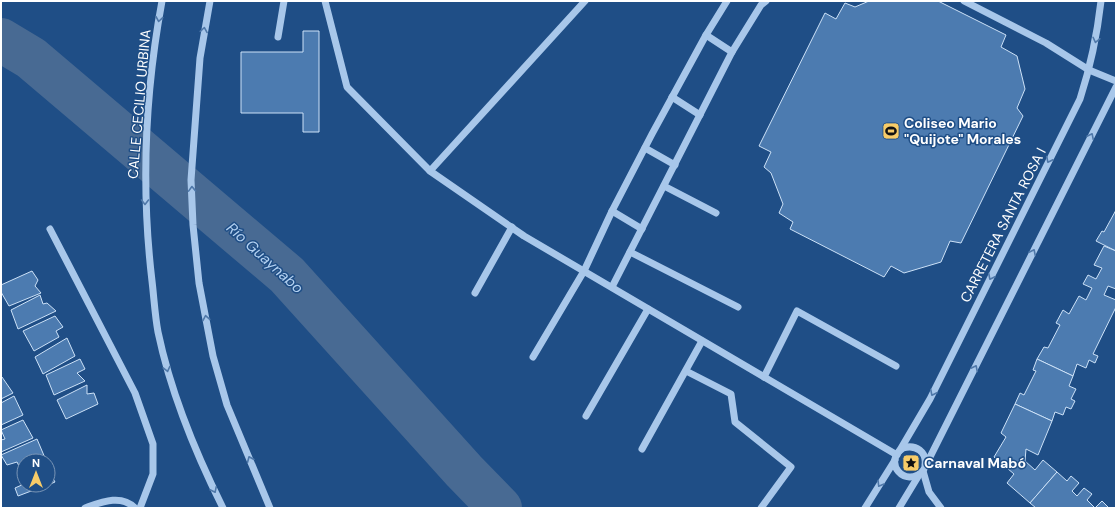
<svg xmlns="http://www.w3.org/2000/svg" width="1117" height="509" viewBox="0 0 1117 509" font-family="'DM Sans',sans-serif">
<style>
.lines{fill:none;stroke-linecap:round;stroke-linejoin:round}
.river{stroke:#486a93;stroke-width:44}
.building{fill:#4c7bb0;stroke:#cce1f7}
.minor{stroke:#a8c7ea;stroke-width:7}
.oneway{stroke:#4f78a9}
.labels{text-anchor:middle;stroke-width:3;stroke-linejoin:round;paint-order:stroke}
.street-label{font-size:14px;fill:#fff;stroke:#1f4e86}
.poi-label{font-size:14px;font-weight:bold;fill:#fff;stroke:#1f4e86;text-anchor:start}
.water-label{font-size:15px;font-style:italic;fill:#b3d1f1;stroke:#1f4e86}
</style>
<rect width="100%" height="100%" fill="#1f4e86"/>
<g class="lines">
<polyline class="river" points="1,40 31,58 287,275 464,471 500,508"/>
</g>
<g class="building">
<polygon points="869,1 938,1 1006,35 1001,47 1017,56 1025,89 1017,108 1023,116 961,243 950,241 941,262 904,273 891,266 884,277 790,229 793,222 779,213 783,204 771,173 764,167 771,152 759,146 825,13 836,19 845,3 855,7"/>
<polygon points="303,31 319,31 319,132 303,132 303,113 241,113 241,52 303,52"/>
<polygon points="1116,210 1116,251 1096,241 1102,231 1104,232"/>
<polygon points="1104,246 1116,251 1116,289 1108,286 1104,295 1116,300 1116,307 1093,354 1098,356 1095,363 1089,360 1086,368 1077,364 1073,376 1037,359 1044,347 1048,348 1060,325 1056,323 1063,310 1069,314 1079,296 1086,300 1092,288 1083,284 1088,275 1096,279 1102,268 1094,265"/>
<polygon points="32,271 38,280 35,286 41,293 9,306 1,292 1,285"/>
<polygon points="40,295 43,304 47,303 56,311 18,329 11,310"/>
<polygon points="55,316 63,327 56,331 59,337 34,351 23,331"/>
<polygon points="67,338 75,356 43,374 35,357"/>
<polygon points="80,359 85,369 77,373 85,381 54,395 46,375"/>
<polygon points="1037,359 1073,376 1069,386 1076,389 1071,399 1075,401 1071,409 1066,407 1063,415 1055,412 1052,421 1015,404 1020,393 1024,395 1036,371 1033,370"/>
<polygon points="2,377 13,393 1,399 1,378"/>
<polygon points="87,385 87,394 94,393 98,404 66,419 57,400"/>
<polygon points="14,396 23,415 1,425 1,403"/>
<polygon points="1015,404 1052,421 1038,455 1026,449 1025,461 1035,470 1043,460 1057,472 1030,503 1007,483 1014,474 994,457 1006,437 1001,433"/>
<polygon points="23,420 33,438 1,452 1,440 5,439 1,430"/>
<polygon points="37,439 45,458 39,461 24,461 24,469 21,470 17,462 7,465 1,455"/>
<polygon points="48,470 55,482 48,485"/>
<polygon points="1057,472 1067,481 1071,476 1079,483 1072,491 1077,496 1084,488 1092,494 1087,500 1095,508 1036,508 1030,503"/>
<polygon points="24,484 24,485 47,485 18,496 15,488"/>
<polygon points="1102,501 1109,508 1095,508"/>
</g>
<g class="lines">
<g class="minor">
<path d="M 162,1 C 145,93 141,188 152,281 C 154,298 155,316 158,332 C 171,394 195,452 223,508"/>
<polyline points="210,1 200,58 191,180 193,225 199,283 213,356 227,405 270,508"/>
<polyline points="325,1 347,87 430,171 524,236 897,455"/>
<polyline points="964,1 1046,43 1089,70 1116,81"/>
<polyline points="706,35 732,52"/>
<polyline points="278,37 284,1"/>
<polyline points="672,97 700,115"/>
<polyline points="645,148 675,165"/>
<polyline points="430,171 585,1"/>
<polyline points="664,186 716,213"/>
<polyline points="612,211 642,229"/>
<polyline points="50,229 135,393 153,444 153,474 140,508"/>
<polyline points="630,252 738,307"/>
<polyline points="612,287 732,52 761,5 766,1"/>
<polyline points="475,293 512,227"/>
<polyline points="533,357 584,271 612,211 652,134 706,35 727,1"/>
<polyline points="686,371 731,394 735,422 791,467 761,508"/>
<polyline points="764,377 797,311 896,366"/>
<polyline points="586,416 648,309"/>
<polyline points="642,449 702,341"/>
<path d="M 900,450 L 930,399 L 1080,99 C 1091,65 1097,36 1101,1"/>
<path d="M 925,465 C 927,452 916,444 903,448 C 882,462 905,489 923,471 L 1116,87"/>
<polyline points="923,471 929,492 941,508"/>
<path d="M 85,508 C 102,502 121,494 135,508"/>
<polyline points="865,508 895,460"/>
<polyline points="899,508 919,475"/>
</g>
</g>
<defs><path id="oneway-chevron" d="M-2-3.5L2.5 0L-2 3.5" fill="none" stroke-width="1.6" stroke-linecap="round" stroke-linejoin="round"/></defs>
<g class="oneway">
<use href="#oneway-chevron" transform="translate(159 19) rotate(99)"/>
<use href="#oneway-chevron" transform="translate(204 30) rotate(-81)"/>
<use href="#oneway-chevron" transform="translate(1096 40) rotate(103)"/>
<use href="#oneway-chevron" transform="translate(1091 136) rotate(-63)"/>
<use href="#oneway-chevron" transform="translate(1049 160) rotate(117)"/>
<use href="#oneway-chevron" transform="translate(192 189) rotate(-92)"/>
<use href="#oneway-chevron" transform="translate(145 202) rotate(90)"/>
<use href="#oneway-chevron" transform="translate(1033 252) rotate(-63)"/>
<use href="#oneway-chevron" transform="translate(991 277) rotate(117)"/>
<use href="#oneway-chevron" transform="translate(206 318) rotate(-100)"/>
<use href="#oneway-chevron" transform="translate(975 368) rotate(-63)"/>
<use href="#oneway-chevron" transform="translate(167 369) rotate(76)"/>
<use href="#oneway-chevron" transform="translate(933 393) rotate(117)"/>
<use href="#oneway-chevron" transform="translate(250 459) rotate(-113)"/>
<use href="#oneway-chevron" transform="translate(880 484) rotate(121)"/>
<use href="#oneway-chevron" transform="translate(214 490) rotate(64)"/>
</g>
<defs>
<g id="stadium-square" transform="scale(0.9)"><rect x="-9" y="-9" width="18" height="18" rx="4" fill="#f8cc68" stroke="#1f4e86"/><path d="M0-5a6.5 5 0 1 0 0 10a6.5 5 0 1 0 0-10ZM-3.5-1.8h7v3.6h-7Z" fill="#111"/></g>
<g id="sight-square" transform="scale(0.9)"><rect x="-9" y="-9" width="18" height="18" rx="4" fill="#f8cc68" stroke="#1f4e86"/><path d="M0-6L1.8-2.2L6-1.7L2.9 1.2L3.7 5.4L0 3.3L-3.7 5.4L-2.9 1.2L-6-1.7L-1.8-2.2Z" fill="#111"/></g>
</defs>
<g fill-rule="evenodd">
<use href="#stadium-square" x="891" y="131"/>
<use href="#sight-square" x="911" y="463"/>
</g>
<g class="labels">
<g class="street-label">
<text transform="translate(139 104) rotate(-85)" y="5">CALLE CECILIO URBINA</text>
<text transform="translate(1003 225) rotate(-63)" y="5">CARRETERA SANTA ROSA I</text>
</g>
<g class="poi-label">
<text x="904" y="128">Coliseo Mario<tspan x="904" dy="16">"Quijote" Morales</tspan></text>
<text x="924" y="468">Carnaval Mabó</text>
</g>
<g class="water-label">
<text transform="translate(265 258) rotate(42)" y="5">Río Guaynabo</text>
</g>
</g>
<rect width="1117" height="509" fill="none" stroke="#ffffff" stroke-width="4"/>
<g transform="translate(36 473)"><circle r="19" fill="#1f4e86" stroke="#7995b6"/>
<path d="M0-3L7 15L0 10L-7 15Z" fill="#f8cc68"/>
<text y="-6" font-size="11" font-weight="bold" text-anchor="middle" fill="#ffffff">N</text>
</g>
</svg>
